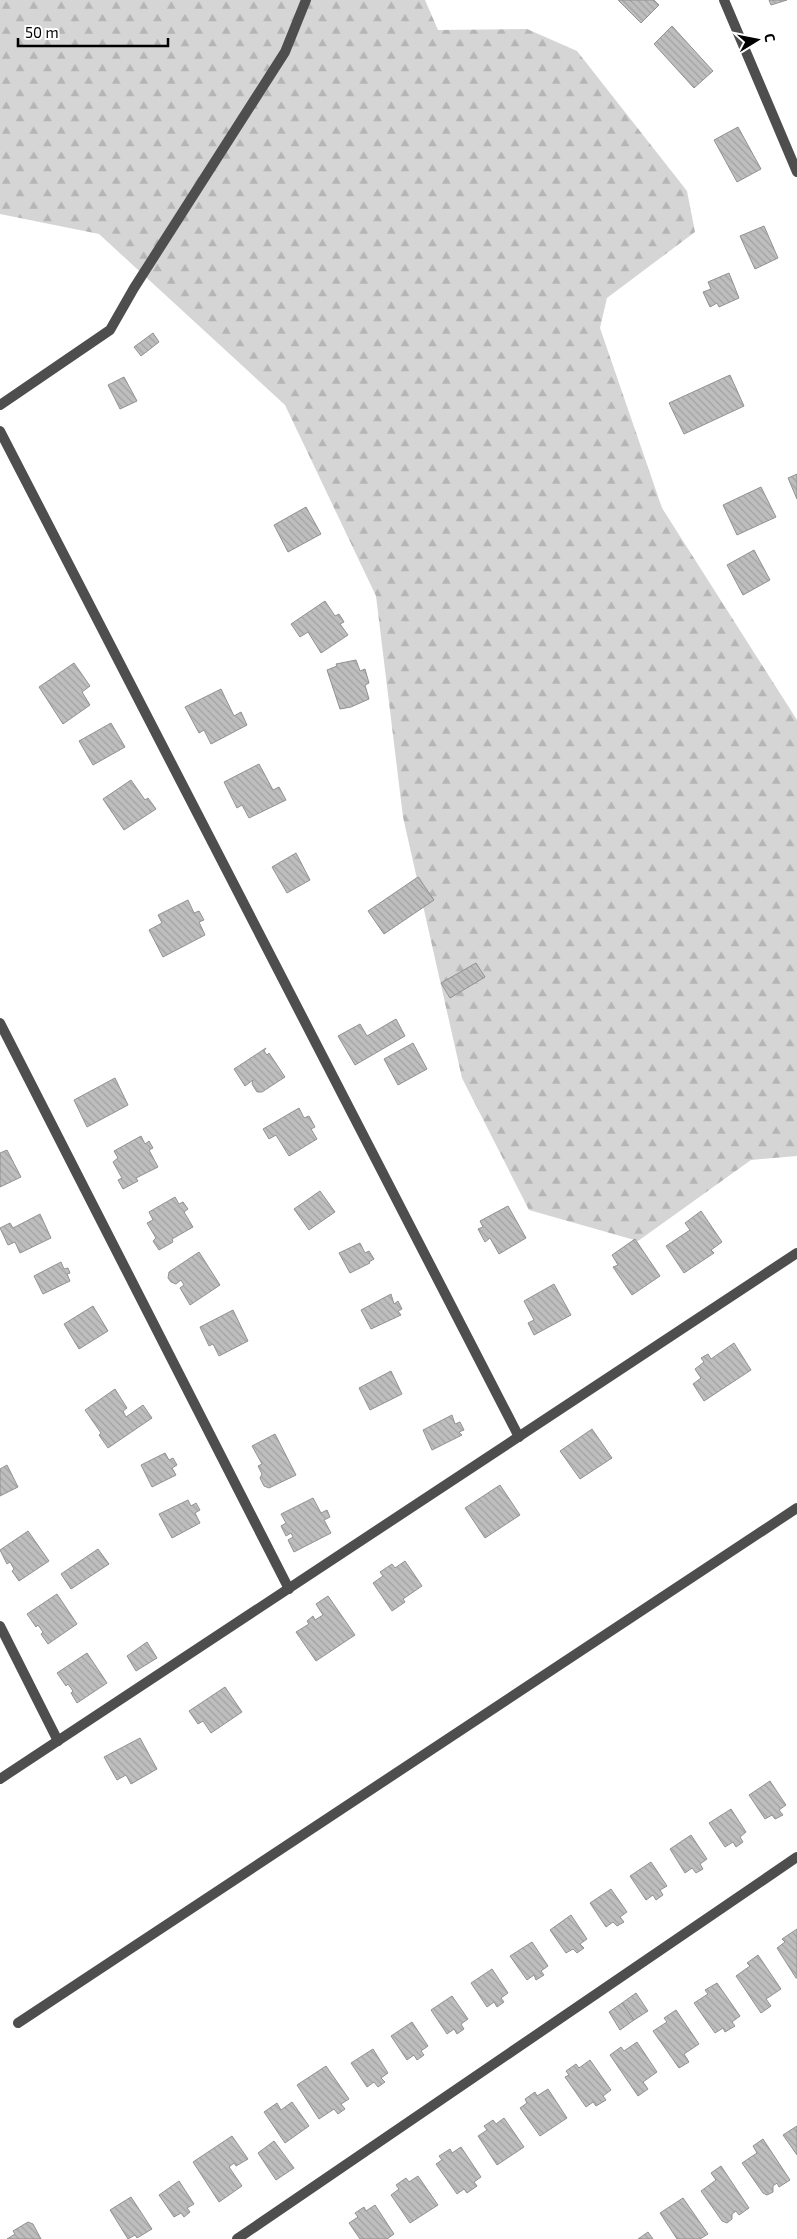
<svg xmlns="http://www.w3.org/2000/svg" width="797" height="2239" viewBox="0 0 797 2239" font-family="'Exo 2',sans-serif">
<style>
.forest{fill:url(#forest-firs)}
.building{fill:url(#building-back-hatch);stroke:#929292}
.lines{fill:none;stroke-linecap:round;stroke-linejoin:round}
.minor{stroke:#4e4e4e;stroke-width:10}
</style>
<defs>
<pattern id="forest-firs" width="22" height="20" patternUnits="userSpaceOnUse" patternTransform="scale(1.25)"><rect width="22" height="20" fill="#d5d5d5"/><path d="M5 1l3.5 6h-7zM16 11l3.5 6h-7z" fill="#b5b5b5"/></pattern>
<pattern id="building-back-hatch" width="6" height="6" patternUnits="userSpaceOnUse" patternTransform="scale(1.25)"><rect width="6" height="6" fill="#bebebe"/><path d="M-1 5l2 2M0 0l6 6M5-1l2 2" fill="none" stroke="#a2a2a2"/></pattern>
</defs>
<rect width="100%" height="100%" fill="#fff"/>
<polygon class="forest" points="0,0 425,0 438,30 527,29 577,51 687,191 695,232 607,298 600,328 662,508 797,720 797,1156 751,1160 638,1241 529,1210 462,1078 403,817 376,596 285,405 99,234 0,214"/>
<g class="building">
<polygon points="618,0 654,0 659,5 641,23"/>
<polygon points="769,0 787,0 771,5"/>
<polygon points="672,26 713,71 694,88 654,44"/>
<polygon points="738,127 761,169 737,182 714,140"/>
<polygon points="764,226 778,258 755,269 740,236"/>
<polygon points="729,273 739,298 719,307 717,303 710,307 703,292 711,289 708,282"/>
<polygon points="153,333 159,342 141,356 134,347"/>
<polygon points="730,375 744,406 684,434 669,403"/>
<polygon points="124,377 137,401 120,409 108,385"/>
<polygon points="797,474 797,499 788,478"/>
<polygon points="761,487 776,517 737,535 723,505"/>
<polygon points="306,507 321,534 288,552 274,525"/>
<polygon points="754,550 770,580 743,595 727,565"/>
<polygon points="325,601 335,616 339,614 344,622 340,624 348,635 321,653 308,632 300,637 291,624"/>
<polygon points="356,660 360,671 365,669 369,683 365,685 369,699 351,707 340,709 327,670 337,666 336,664"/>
<polygon points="74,663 90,686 82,692 90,705 63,724 39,687"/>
<polygon points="221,689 234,716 241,712 247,725 211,744 204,730 199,733 185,707"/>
<polygon points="111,723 125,747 93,765 79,741"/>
<polygon points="259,764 273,790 279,787 286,800 249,818 242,805 237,808 224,782"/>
<polygon points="131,780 145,800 148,798 156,809 124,830 103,799"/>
<polygon points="296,853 310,880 287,893 272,867"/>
<polygon points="418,877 434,900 384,934 368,911"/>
<polygon points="188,900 194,913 199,911 204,920 199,922 205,935 163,957 149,930 162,923 158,915"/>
<polygon points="476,963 485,977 450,998 441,983"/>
<polygon points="396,1019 405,1036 355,1065 338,1036 360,1024 367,1036"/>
<polygon points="413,1043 427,1069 398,1085 384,1059"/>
<polygon points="266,1048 264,1051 267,1055 269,1053 285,1077 262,1092 257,1092 252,1084 253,1080 245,1086 234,1069"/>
<polygon points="115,1078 128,1105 87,1127 74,1100"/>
<polygon points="299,1108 304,1118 309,1116 315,1127 311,1129 317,1139 289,1156 276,1135 269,1139 263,1129"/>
<polygon points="141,1136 145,1144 149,1141 153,1148 149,1150 158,1167 136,1178 138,1181 123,1189 118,1180 122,1178 113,1162 118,1158 114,1151"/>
<polygon points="7,1150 21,1177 0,1187 0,1153"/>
<polygon points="320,1191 335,1212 309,1230 294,1209"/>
<polygon points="175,1197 179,1204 183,1202 188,1209 184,1212 193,1227 172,1239 173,1242 159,1250 153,1241 156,1238 147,1223 153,1220 149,1212"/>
<polygon points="508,1206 526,1238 499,1254 490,1238 485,1242 478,1229 483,1227 480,1221"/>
<polygon points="701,1211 722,1242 711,1250 714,1253 684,1273 666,1246 690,1230 685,1223"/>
<polygon points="40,1214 51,1238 20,1253 15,1242 8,1245 0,1228 10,1223 13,1228"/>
<polygon points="635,1239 660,1276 632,1295 613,1267 618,1265 612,1255"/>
<polygon points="360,1243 365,1253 369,1251 374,1259 369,1262 370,1263 350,1273 339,1253"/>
<polygon points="199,1252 220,1285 190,1305 180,1288 184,1285 181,1280 176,1284 171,1282 168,1278 169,1272"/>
<polygon points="61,1262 64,1269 68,1268 70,1273 67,1274 70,1281 43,1294 34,1276"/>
<polygon points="554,1284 571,1315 534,1335 528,1323 534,1320 524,1301"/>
<polygon points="391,1294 394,1304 398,1301 402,1309 398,1311 401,1315 371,1329 361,1310"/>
<polygon points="93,1306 108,1331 79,1349 64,1324"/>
<polygon points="233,1310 248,1341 219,1356 213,1344 209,1346 200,1327"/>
<polygon points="734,1343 751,1370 704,1401 693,1384 701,1378 695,1369 704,1362 701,1358 708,1354 711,1359"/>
<polygon points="391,1371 402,1394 370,1410 359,1388"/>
<polygon points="115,1389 127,1408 123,1411 126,1417 143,1405 152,1418 108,1448 99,1435 101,1433 85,1410"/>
<polygon points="452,1415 455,1424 460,1422 464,1430 459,1432 462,1435 432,1450 423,1430"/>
<polygon points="592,1429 612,1458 580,1479 560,1451"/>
<polygon points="275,1434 296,1475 269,1488 264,1486 260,1478 262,1474 258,1466 262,1464 252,1446"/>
<polygon points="165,1453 169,1460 173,1458 177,1465 172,1468 176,1475 152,1487 141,1465"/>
<polygon points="7,1465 18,1487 0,1496 0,1469"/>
<polygon points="500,1485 520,1515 485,1538 465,1508"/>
<polygon points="313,1498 321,1513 327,1510 330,1517 324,1520 331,1533 294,1552 288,1540 293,1537 291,1533 286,1536 281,1526 286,1523 281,1514"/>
<polygon points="188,1500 191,1506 196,1503 200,1510 195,1513 200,1523 172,1538 159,1514"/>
<polygon points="28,1531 49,1561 19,1581 12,1571 14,1569 10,1562 7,1564 0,1550"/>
<polygon points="98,1549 109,1564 71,1589 61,1574"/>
<polygon points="405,1561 422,1586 403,1599 405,1602 392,1611 373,1583 383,1576 380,1572 392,1564 395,1568"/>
<polygon points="57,1594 77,1624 48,1644 41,1634 43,1632 38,1625 36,1627 27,1614"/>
<polygon points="328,1596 355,1635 316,1661 296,1632 309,1624 307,1621 313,1616 315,1620 323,1615 316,1604"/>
<polygon points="147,1642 157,1658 136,1671 127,1656"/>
<polygon points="87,1653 107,1683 77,1703 71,1693 73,1691 68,1684 66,1686 57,1673"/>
<polygon points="225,1687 242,1712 211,1733 203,1721 198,1724 189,1711"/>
<polygon points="140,1738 157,1769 131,1784 126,1775 117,1780 104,1757"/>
<polygon points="770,1781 786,1805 779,1810 783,1815 775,1819 772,1815 765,1819 749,1795"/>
<polygon points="731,1809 746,1832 740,1837 743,1842 736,1847 733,1842 725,1847 709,1823"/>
<polygon points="691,1835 707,1859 700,1864 703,1869 696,1873 692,1868 685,1873 670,1849"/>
<polygon points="651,1862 667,1886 660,1890 663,1895 656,1900 653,1895 646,1900 630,1876"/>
<polygon points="611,1889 627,1912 620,1917 624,1922 617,1926 613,1922 606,1927 590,1903"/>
<polygon points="571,1915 587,1939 580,1944 584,1948 577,1953 573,1949 566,1953 550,1930"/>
<polygon points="797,1929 797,1978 796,1978 777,1948 785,1942 782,1939"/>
<polygon points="532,1942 548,1966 541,1971 544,1975 536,1980 534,1975 527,1980 510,1956"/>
<polygon points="758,1955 781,1989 766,1999 771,2006 761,2013 736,1976 750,1966 747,1963"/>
<polygon points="492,1969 508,1993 501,1998 504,2002 497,2007 494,2002 487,2007 471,1983"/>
<polygon points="717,1983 740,2016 732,2022 735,2026 725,2032 723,2028 715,2033 694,2003 708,1994 705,1990"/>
<polygon points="636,1993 648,2011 634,2020 622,2003"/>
<polygon points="452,1996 468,2019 461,2024 464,2029 457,2034 454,2029 447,2034 431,2010"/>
<polygon points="622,2003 634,2020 620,2030 609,2012"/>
<polygon points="676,2010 699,2044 684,2054 689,2062 679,2068 653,2031 667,2022 664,2018"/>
<polygon points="412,2022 428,2046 421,2051 424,2055 417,2060 414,2055 407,2060 391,2036"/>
<polygon points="637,2042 657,2072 643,2082 648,2089 638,2096 610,2055 621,2047 624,2051"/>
<polygon points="373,2049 388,2073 381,2078 385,2082 378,2087 374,2082 367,2087 351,2063"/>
<polygon points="590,2060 611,2090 603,2096 606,2100 596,2106 593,2102 586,2107 565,2077 569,2075 566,2071 576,2064 579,2068"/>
<polygon points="326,2066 349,2099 341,2104 345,2109 338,2114 334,2109 319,2119 297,2085"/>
<polygon points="548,2089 567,2118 540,2136 520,2108 527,2103 525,2099 535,2092 537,2096"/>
<polygon points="292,2102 309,2126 285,2143 264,2112 277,2103 281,2110"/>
<polygon points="504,2118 524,2147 497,2165 478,2136 487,2130 484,2126 493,2120 496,2124"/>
<polygon points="797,2126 797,2155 783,2135"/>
<polygon points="232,2136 248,2159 236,2166 234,2163 229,2167 242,2186 219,2202 193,2162"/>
<polygon points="763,2139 790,2180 779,2187 777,2183 773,2186 773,2192 767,2195 763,2193 742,2163 757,2153 753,2146"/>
<polygon points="274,2141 294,2168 276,2180 258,2153"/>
<polygon points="461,2147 481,2177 474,2182 477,2186 467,2193 464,2189 457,2194 436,2164 442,2160 439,2156 450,2149 452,2153"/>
<polygon points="721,2166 749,2208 739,2215 736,2211 732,2214 732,2219 727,2223 722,2221 701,2191 716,2180 711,2173"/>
<polygon points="418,2176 438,2205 410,2223 391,2195 399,2189 396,2185 406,2178 409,2182"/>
<polygon points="179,2181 194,2204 187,2208 190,2212 184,2217 181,2213 174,2217 159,2195"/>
<polygon points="131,2197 152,2229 137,2238 135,2235 128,2239 110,2210"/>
<polygon points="683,2198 708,2234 700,2239 677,2239 660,2213"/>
<polygon points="375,2205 394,2234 387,2239 360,2239 349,2223 358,2217 355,2213 364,2207 366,2211"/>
<polygon points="28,2222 33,2224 41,2239 7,2239 15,2234 13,2231"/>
<polygon points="648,2232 653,2239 638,2239"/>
</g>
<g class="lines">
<g class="minor">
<polyline points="724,0 797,172"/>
<polyline points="0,405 110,330 134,288 285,52 306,0"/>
<polyline points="0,431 519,1437"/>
<polyline points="0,1023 289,1589"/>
<polyline points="0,1626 58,1741"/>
<polyline points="0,1779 797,1253"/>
<polyline points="18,2023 797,1508"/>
<polyline points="237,2239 797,1857"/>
</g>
</g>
<g transform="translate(757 40) rotate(80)" stroke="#ffffff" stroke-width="4" paint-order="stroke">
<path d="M0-4L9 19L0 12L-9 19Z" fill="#000000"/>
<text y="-8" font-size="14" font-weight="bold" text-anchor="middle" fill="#000000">С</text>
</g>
<path d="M18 38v8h150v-8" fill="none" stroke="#000000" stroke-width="2.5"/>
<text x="25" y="38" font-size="15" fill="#000000" stroke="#ffffff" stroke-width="4" paint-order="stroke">50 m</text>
</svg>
